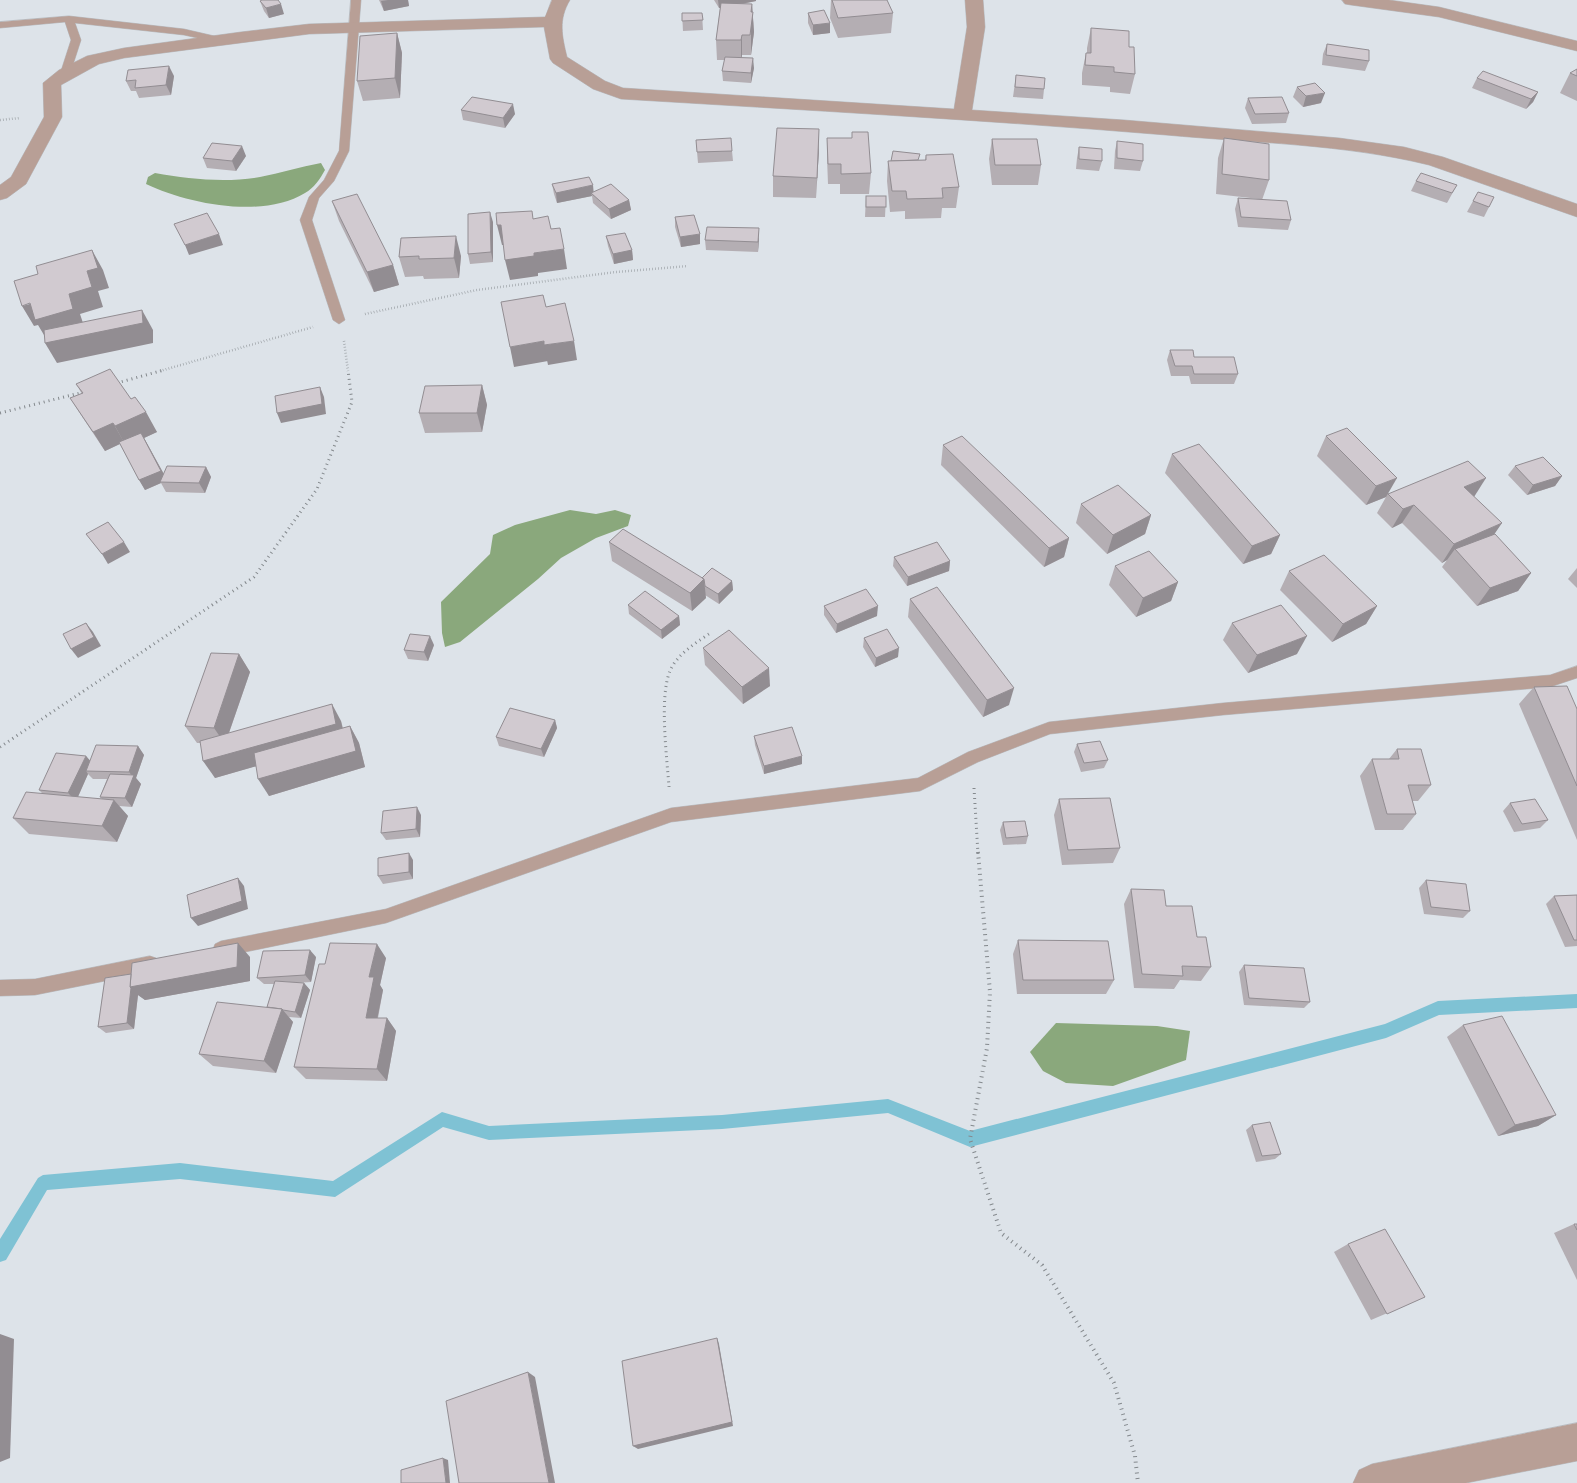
<svg xmlns="http://www.w3.org/2000/svg" width="1577" height="1483" viewBox="0 0 1577 1483" font-family="'Golos Text',sans-serif">
<style>
.forest{fill:#8aa87c}
.lines{fill:none;stroke-linecap:round;stroke-linejoin:round}
.stream{fill:#7fc2d4;fill-rule:evenodd}
.lane-casing{stroke:#b9bec3;stroke-width:1}
.street-casing{stroke:#b9bec3;stroke-width:1}
.path-far2{stroke:#84898d;stroke-width:2.5;stroke-dasharray:0.5 2.5;stroke-linecap:butt}
.path-far1{stroke:#84898d;stroke-width:3;stroke-dasharray:1 4;stroke-linecap:butt}
.path{stroke:#84898d;stroke-width:4;stroke-dasharray:1 4.5;stroke-linecap:butt}
.lane{fill:#b89f96;fill-rule:evenodd}
.street{fill:#b89f96;fill-rule:evenodd}
.wall{fill:#b4aeb3;fill-rule:evenodd}
.shaded-wall{fill:#928d92}
.building{fill:#d1cad0;stroke:#928d92}
</style>
<rect width="100%" height="100%" fill="#dde3e9"/>
<g class="forest">
<path d="M 321,163 L 325,170 C 320,179 314,188 305,193 C 263,219 188,204 146,184 L 148,177 L 155,173 C 189,179 225,183 260,177 C 280,173 300,167 321,163 Z"/>
<polygon points="570,510 596,514 615,510 631,515 628,526 596,538 561,558 538,579 460,642 445,647 442,633 441,602 490,554 493,535 515,525"/>
<polygon points="1056,1023 1157,1026 1190,1031 1186,1060 1113,1086 1066,1083 1043,1071 1030,1052"/>
</g>
<g class="lines">
<polygon class="stream" points="1577,994 1577,1008 1439,1015 1386,1038 970,1147 888,1113 722,1129 489,1140 443,1127 335,1197 180,1179 47,1190 6,1260 0,1262 0,1239 38,1178 43,1175 180,1163 333,1181 442,1112 489,1126 722,1115 888,1099 970,1131 1385,1024 1438,1001"/>
<g class="lane-casing">
<g id="lane">
<polygon points="351,0 361,0 349,151 334,181 319,198 312,220 345,320 339,324 333,320 300,220 309,197 324,180 339,151"/>
<polygon points="69,16 184,29 223,38 225,40 220,43 184,35 75,23 81,40 70,74 65,77 60,74 71,40 65,22 0,28 0,22"/>
<polygon points="1577,666 1577,678 1550,687 1223,715 1050,734 978,762 920,791 671,822 386,923 221,957 215,954 213,949 215,944 221,941 386,909 671,808 918,778 968,752 1049,722 1223,703 1550,675"/>
<polygon points="150,956 156,958 158,964 156,970 150,972 35,995 0,996 0,980 35,979"/>
</g>
</g>
<g class="street-casing">
<g id="street">
<path d="M 552,0 L 570,0 C 558,20 562,36 567,57 L 605,81 L 623,88 L 954,109 L 967,27 L 965,0 L 983,0 L 985,27 L 972,110 L 1124,120 L 1339,138 L 1404,147 L 1443,157 L 1577,204 L 1577,217 L 1429,165 C 1344,144 1253,143 1166,135 C 985,120 803,110 621,99 L 593,89 L 553,63 L 550,59 L 544,27 L 309,34 L 124,58 L 99,64 L 61,85 L 62,117 L 26,184 L 7,198 L 0,200 L 0,185 L 11,177 L 44,117 L 43,83 L 59,70 L 87,56 L 124,48 L 241,32 L 309,24 L 545,17 Z"/>
<polygon points="1342,0 1389,0 1439,7 1577,41 1577,51 1439,17 1351,5 1345,4"/>
<polygon points="1577,1423 1577,1461 1466,1483 1353,1483 1359,1470 1372,1464"/>
</g>
</g>
<g class="path-far2">
<polyline points="0,120 20,118"/>
<polyline points="365,314 477,290 616,272 687,266"/>
<polyline points="344,341 348,371"/>
<polyline points="160,371 313,327"/>
</g>
<g class="path-far1">
<polyline points="117,383 164,370"/>
<polyline points="0,413 84,392"/>
<polyline points="0,747 254,577 317,489 352,402 348,370"/>
<path d="M 669,787 C 667,758 659,697 670,671 C 677,654 697,642 712,632"/>
<polyline points="974,788 978,854"/>
</g>
<polyline class="path" points="978,852 990,992 987,1048 970,1139 1001,1233 1042,1265 1114,1383 1135,1456 1138,1483"/>
<use href="#lane" class="lane"/>
<use href="#street" class="street"/>
</g>
<g class="wall">
<polygon points="379,0 408,0 409,6 384,11"/>
<polygon points="714,0 756,0 756,1 743,4 752,4 754,32 751,55 742,55 742,58 754,68 751,83 723,81 722,71 725,60 717,60 716,40 720,8 719,8"/>
<polygon points="831,0 887,0 893,13 891,33 838,38 830,18"/>
<polygon points="260,1 284,14 269,18 264,11"/>
<polygon points="682,13 702,13 703,30 683,31"/>
<polygon points="808,13 830,33 813,35 808,23"/>
<polygon points="1091,28 1129,47 1135,74 1130,94 1110,92 1110,87 1082,85 1082,73 1086,53 1087,53 1087,48"/>
<polygon points="397,33 402,53 400,98 363,101 357,81"/>
<polygon points="1327,44 1369,61 1365,71 1322,65 1323,54"/>
<polygon points="1577,69 1577,101 1560,93 1570,73"/>
<polygon points="1016,75 1044,89 1043,99 1013,97"/>
<polygon points="174,76 171,95 139,98 136,91 131,91 126,81"/>
<polygon points="1477,78 1538,92 1533,102 1526,109 1472,88"/>
<polygon points="1297,87 1321,103 1303,107 1293,97"/>
<polygon points="1248,98 1289,113 1286,123 1252,124 1245,108"/>
<polygon points="461,110 515,114 505,128 463,120"/>
<polygon points="852,132 871,173 869,194 840,194 840,184 828,184 827,158 827,138 852,138"/>
<polygon points="1224,138 1269,180 1262,200 1291,220 1288,230 1238,227 1235,209 1238,198 1259,199 1216,194 1218,158"/>
<polygon points="992,139 1041,165 1038,185 992,185 989,159"/>
<polygon points="696,140 732,151 733,161 698,163"/>
<polygon points="1117,141 1143,161 1140,171 1114,169 1115,151"/>
<polygon points="1079,147 1102,161 1099,171 1076,169 1077,158"/>
<polygon points="819,149 816,198 773,197 773,176"/>
<polygon points="926,155 959,187 956,208 942,208 941,218 905,219 905,211 890,212 887,181 888,161 925,160"/>
<polygon points="246,156 236,171 207,168 203,158"/>
<polygon points="1416,181 1457,185 1447,203 1411,191"/>
<polygon points="552,184 629,200 631,210 611,219 593,203 592,196 557,203 554,194"/>
<polygon points="866,196 886,196 885,217 865,217"/>
<polygon points="1494,197 1484,217 1467,212 1473,201"/>
<polygon points="332,201 393,265 399,285 374,292 339,221"/>
<polygon points="675,217 700,244 681,247 675,227"/>
<polygon points="493,222 493,262 470,264 468,254"/>
<polygon points="606,236 632,250 633,260 614,264 608,246"/>
<polygon points="401,238 461,256 459,278 424,279 423,276 405,277 399,257"/>
<polygon points="759,238 758,252 706,250 705,240"/>
<polygon points="1170,350 1194,357 1238,374 1234,384 1191,384 1189,376 1171,376 1167,360"/>
<polygon points="76,384 131,399 157,432 144,438 164,474 206,467 211,477 205,493 166,492 161,483 145,490 120,444 105,451 83,418 70,398 82,394"/>
<polygon points="482,385 487,405 482,432 425,433 419,413"/>
<polygon points="1326,436 1389,494 1474,497 1494,535 1531,573 1518,591 1477,606 1442,567 1447,560 1442,563 1402,523 1392,528 1377,513 1386,497 1366,505 1317,456"/>
<polygon points="943,445 1069,538 1064,557 1044,567 941,465"/>
<polygon points="1172,454 1280,535 1271,554 1243,564 1165,473"/>
<polygon points="1515,466 1562,476 1555,486 1527,495 1508,475"/>
<polygon points="1081,504 1151,515 1145,534 1107,554 1076,523"/>
<polygon points="609,542 702,578 732,581 733,590 719,604 705,595 706,598 692,611 612,561"/>
<polygon points="894,557 950,561 949,571 907,586 893,566"/>
<polygon points="1115,566 1178,582 1171,601 1136,617 1109,585"/>
<polygon points="1577,568 1577,588 1568,579"/>
<polygon points="1289,571 1377,606 1366,624 1332,642 1280,590"/>
<polygon points="910,599 1009,705 983,717 908,617"/>
<polygon points="628,605 679,616 680,625 662,639 629,614"/>
<polygon points="824,606 877,616 836,633 824,615"/>
<polygon points="1232,623 1297,654 1248,673 1223,640"/>
<polygon points="864,638 898,657 875,667 863,647"/>
<polygon points="434,645 428,661 408,659 404,650"/>
<polygon points="703,648 770,686 743,704 705,665"/>
<polygon points="239,654 250,672 229,733 341,721 343,728 350,726 359,743 365,767 269,796 256,766 215,778 201,743 197,743 185,726"/>
<polygon points="1534,687 1577,709 1577,840 1519,704"/>
<polygon points="555,720 557,728 544,757 499,746 496,737"/>
<polygon points="754,736 802,764 764,774 755,745"/>
<polygon points="1077,744 1108,760 1104,768 1081,772 1074,752"/>
<path d="M 138,746 L 144,755 L 136,778 L 141,784 L 132,807 L 119,806 L 128,816 L 117,842 L 29,834 L 13,818 L 42,793 L 39,790 L 86,756 L 90,761 ZM 88,774 L 93,779 L 107,779 L 100,797 L 102,799 L 78,797 Z"/>
<polygon points="1397,749 1431,785 1418,801 1412,801 1416,814 1403,830 1375,830 1360,776 1372,759 1389,759"/>
<polygon points="1059,799 1120,848 1113,863 1062,865 1054,815"/>
<polygon points="1510,803 1548,820 1540,828 1514,832 1503,811"/>
<polygon points="421,815 420,837 386,840 381,833"/>
<polygon points="1003,822 1028,836 1026,844 1003,845 1000,830"/>
<polygon points="413,860 413,879 383,884 378,876"/>
<polygon points="1426,880 1470,911 1463,918 1424,914 1419,888"/>
<polygon points="1131,889 1166,906 1197,937 1211,967 1201,981 1180,980 1174,989 1134,988 1124,904"/>
<polygon points="1577,895 1577,946 1565,947 1546,904 1554,896"/>
<polygon points="1018,940 1114,980 1106,994 1017,994 1013,954"/>
<polygon points="250,957 250,981 145,1000 138,995 134,1029 106,1033 98,1027 105,978"/>
<polygon points="316,957 311,982 296,983 304,983 310,990 301,1018 289,1017 293,1022 276,1073 213,1066 199,1054 267,1007 274,984 264,984 257,978"/>
<polygon points="386,958 380,985 383,990 378,1018 387,1018 396,1031 387,1081 306,1079 294,1067 325,964"/>
<polygon points="1244,965 1310,1002 1304,1008 1244,1005 1239,972"/>
<polygon points="1463,1025 1556,1115 1538,1126 1498,1136 1447,1037"/>
<polygon points="1252,1125 1281,1154 1275,1159 1256,1162 1246,1130"/>
<polygon points="1574,1224 1577,1224 1577,1280 1554,1233"/>
<polygon points="1348,1244 1425,1297 1371,1320 1334,1252"/>
</g>
<g class="shaded-wall">
<polygon points="388,0 408,0 409,6 384,11 381,1"/>
<polygon points="718,0 756,0 756,1 719,8"/>
<polygon points="281,4 284,14 269,18 266,8"/>
<polygon points="752,4 754,32 751,55 751,12"/>
<polygon points="830,23 830,33 813,35 813,25"/>
<polygon points="397,33 402,53 400,98 395,78"/>
<polygon points="742,35 742,55 741,60 741,40"/>
<polygon points="753,58 754,68 751,83 751,73"/>
<polygon points="169,66 174,76 171,95 166,85"/>
<polygon points="1538,92 1533,102 1526,109 1531,99"/>
<polygon points="1325,93 1321,103 1303,107 1306,96"/>
<polygon points="513,104 515,114 505,128 503,118"/>
<polygon points="819,129 819,149 816,198 817,178"/>
<polygon points="242,146 246,156 236,171 232,161"/>
<polygon points="593,185 594,196 591,193 592,196 557,203 556,193"/>
<polygon points="629,200 631,210 611,219 609,209"/>
<polygon points="490,212 493,222 493,262 491,252"/>
<polygon points="497,225 501,225 505,245 502,245"/>
<polygon points="759,228 759,238 758,252 758,242"/>
<polygon points="219,234 223,245 189,255 185,245"/>
<polygon points="700,234 700,244 681,247 680,237"/>
<polygon points="456,236 461,256 459,278 454,258"/>
<polygon points="564,249 567,269 538,273 538,276 510,280 505,260 534,253"/>
<polygon points="92,250 103,270 109,288 98,291 103,307 80,314 85,329 47,340 38,325 34,326 22,306 69,294 87,271"/>
<polygon points="632,250 633,260 614,264 613,254"/>
<polygon points="393,265 399,285 374,292 367,272"/>
<polygon points="142,310 153,330 153,343 57,363 45,343"/>
<polygon points="544,341 548,361 514,367 510,347"/>
<polygon points="574,341 577,360 548,365 544,345"/>
<polygon points="482,385 487,405 482,432 477,413"/>
<polygon points="320,387 324,397 326,414 281,423 277,413"/>
<polygon points="146,412 157,432 144,438 167,480 160,482 161,483 145,490 139,480 126,446 115,426"/>
<polygon points="113,423 124,442 105,451 93,432"/>
<polygon points="206,467 211,477 205,493 199,483"/>
<polygon points="1562,476 1555,486 1527,495 1533,485"/>
<polygon points="1397,478 1386,497 1366,505 1376,486"/>
<polygon points="1486,478 1474,497 1464,487"/>
<polygon points="1414,505 1402,523 1392,528 1403,509"/>
<polygon points="1151,515 1145,534 1107,554 1113,535"/>
<polygon points="1502,523 1489,542 1455,549 1447,560 1442,563 1454,544"/>
<polygon points="1280,535 1271,554 1243,564 1252,546"/>
<polygon points="1069,538 1064,557 1044,567 1049,548"/>
<polygon points="124,542 130,552 108,564 102,554"/>
<polygon points="950,561 949,571 907,586 908,577"/>
<polygon points="1531,573 1518,591 1477,606 1490,588"/>
<polygon points="704,579 706,598 692,611 690,593"/>
<polygon points="732,581 733,590 719,604 718,594"/>
<polygon points="1178,582 1171,601 1136,617 1143,598"/>
<polygon points="878,606 877,616 836,633 837,624"/>
<polygon points="1377,606 1366,624 1332,642 1343,624"/>
<polygon points="679,616 680,625 662,639 661,630"/>
<polygon points="86,623 93,632 101,646 78,658 71,649"/>
<polygon points="430,636 434,645 428,661 424,652"/>
<polygon points="1307,636 1297,654 1248,673 1257,655"/>
<polygon points="899,648 898,657 875,667 876,658"/>
<polygon points="239,654 250,672 225,744 214,728"/>
<polygon points="769,668 770,686 743,704 742,687"/>
<polygon points="1014,688 1009,705 983,717 987,700"/>
<polygon points="332,704 341,721 345,741 215,778 203,761"/>
<polygon points="555,720 557,728 544,757 541,749"/>
<polygon points="350,726 359,743 365,767 269,796 258,779"/>
<polygon points="138,746 144,755 136,778 141,784 132,807 125,798 133,777 129,772"/>
<polygon points="86,756 93,764 86,771 88,774 76,801 68,793"/>
<polygon points="802,756 802,764 764,774 764,766"/>
<polygon points="114,800 128,816 117,842 102,826"/>
<polygon points="417,807 421,815 420,837 416,829"/>
<polygon points="409,853 413,860 413,879 409,872"/>
<polygon points="238,878 244,886 248,909 198,926 191,918"/>
<polygon points="238,943 250,957 250,981 145,1000 138,995 134,1029 127,1023 130,987"/>
<polygon points="377,944 386,958 380,985 383,990 375,1030 366,1018 369,977"/>
<polygon points="310,950 316,957 311,982 305,975"/>
<polygon points="304,983 310,990 301,1018 295,1012"/>
<polygon points="282,1009 293,1022 276,1073 264,1061"/>
<polygon points="387,1018 396,1031 387,1081 377,1069"/>
<polygon points="1556,1115 1538,1126 1498,1136 1515,1125"/>
<polygon points="0,1334 14,1339 10,1458 0,1462"/>
<polygon points="717,1338 719,1344 733,1426 638,1449 633,1446"/>
<polygon points="528,1372 535,1377 555,1483 549,1483"/>
<polygon points="443,1458 448,1460 450,1483 446,1483"/>
</g>
<g class="building">
<polygon points="262,0 278,0 281,4 266,8 260,1"/>
<polygon points="832,0 887,0 893,13 838,18"/>
<polygon points="721,3 752,4 751,12 753,12 750,35 742,35 741,40 716,40"/>
<polygon points="824,10 830,23 813,25 808,13"/>
<polygon points="682,13 702,13 703,20 682,21"/>
<polygon points="1091,28 1129,31 1129,47 1134,47 1135,74 1114,72 1114,67 1085,65 1086,53 1091,53"/>
<polygon points="397,33 395,78 357,81 360,36"/>
<polygon points="1327,44 1369,50 1369,61 1326,55"/>
<polygon points="725,57 753,58 751,73 722,71"/>
<polygon points="169,66 166,85 135,88 136,80 126,81 128,70"/>
<polygon points="1577,69 1577,76 1570,73"/>
<polygon points="1483,71 1538,92 1531,99 1477,78"/>
<polygon points="1016,75 1045,78 1044,89 1015,87"/>
<polygon points="1315,83 1325,93 1306,96 1297,87"/>
<polygon points="472,97 513,104 503,118 461,110"/>
<polygon points="1282,97 1289,113 1255,114 1248,98"/>
<polygon points="777,128 819,129 817,178 773,176"/>
<polygon points="852,132 868,132 871,173 841,174 841,164 828,164 827,138 852,138"/>
<polygon points="731,138 732,151 697,152 696,140"/>
<polygon points="1224,138 1269,144 1269,180 1222,174"/>
<polygon points="992,139 1037,139 1041,165 995,165"/>
<polygon points="1117,141 1143,144 1143,161 1117,158"/>
<polygon points="212,143 242,146 232,161 203,158"/>
<polygon points="1079,147 1102,149 1102,161 1079,159"/>
<polygon points="893,151 920,154 918,160 891,161"/>
<polygon points="953,154 959,187 942,188 943,198 907,199 906,191 892,191 888,161 926,160 926,155"/>
<polygon points="1421,173 1457,185 1452,193 1416,181"/>
<polygon points="589,177 593,185 556,193 552,184"/>
<polygon points="611,184 629,200 609,209 591,193"/>
<polygon points="1478,192 1494,197 1489,207 1473,201"/>
<polygon points="357,194 393,265 367,272 332,201"/>
<rect x="866" y="196" width="20" height="11"/>
<polygon points="1238,198 1287,201 1291,220 1241,217"/>
<polygon points="532,211 533,219 548,216 551,229 560,228 564,249 534,253 534,256 505,260 501,225 497,225 496,213"/>
<polygon points="490,212 491,252 468,254 468,214"/>
<polygon points="207,213 219,234 185,245 174,224"/>
<polygon points="694,215 700,234 680,237 675,217"/>
<polygon points="707,227 759,228 758,242 705,240"/>
<polygon points="625,233 632,250 613,254 606,236"/>
<polygon points="456,236 454,258 419,259 419,256 399,257 401,238"/>
<polygon points="92,250 98,268 87,271 92,287 69,294 73,309 35,320 30,303 22,306 14,281 38,274 36,266"/>
<polygon points="543,295 546,307 565,303 574,341 544,345 544,341 510,347 501,302"/>
<polygon points="142,310 143,323 45,343 44,330"/>
<polygon points="1170,350 1193,350 1194,357 1234,357 1238,374 1194,374 1192,366 1175,366"/>
<polygon points="110,369 131,399 135,397 146,412 115,426 113,423 93,432 70,398 83,393 76,384"/>
<polygon points="482,385 477,413 419,413 425,386"/>
<polygon points="320,387 322,404 277,413 275,396"/>
<polygon points="1347,428 1397,478 1376,486 1326,436"/>
<polygon points="141,433 161,471 139,480 119,442"/>
<polygon points="962,436 1069,538 1049,548 943,445"/>
<polygon points="1199,444 1280,535 1252,546 1172,454"/>
<polygon points="1543,457 1562,476 1533,485 1515,466"/>
<polygon points="1468,461 1486,478 1464,487 1502,523 1454,544 1414,505 1403,509 1388,494"/>
<polygon points="167,466 206,467 199,483 160,482"/>
<polygon points="1118,485 1151,515 1113,535 1081,504"/>
<polygon points="108,522 124,542 102,554 86,534"/>
<polygon points="623,529 704,579 690,593 609,542"/>
<polygon points="1495,534 1531,573 1490,588 1455,549"/>
<polygon points="937,542 950,561 908,577 894,557"/>
<polygon points="1149,551 1178,582 1143,598 1115,566"/>
<polygon points="1324,555 1377,606 1343,624 1289,571"/>
<polygon points="712,568 732,581 718,594 705,586 704,579 702,578"/>
<polygon points="937,587 1014,688 987,700 910,599"/>
<polygon points="866,589 878,606 837,624 824,606"/>
<polygon points="645,591 679,616 661,630 628,605"/>
<polygon points="1281,605 1307,636 1257,655 1232,623"/>
<polygon points="86,623 94,637 71,649 63,634"/>
<polygon points="887,629 899,648 876,658 864,638"/>
<polygon points="729,630 769,668 742,687 703,648"/>
<polygon points="410,634 430,636 424,652 404,650"/>
<polygon points="211,653 239,654 214,728 185,726"/>
<polygon points="1567,686 1577,709 1577,786 1534,687"/>
<polygon points="332,704 336,724 203,761 200,741"/>
<polygon points="510,708 555,720 541,749 496,737"/>
<polygon points="350,726 356,751 258,779 254,753"/>
<polygon points="792,727 802,756 764,766 754,736"/>
<polygon points="1100,741 1108,760 1084,763 1077,744"/>
<polygon points="96,745 138,746 129,772 86,771"/>
<polygon points="1397,749 1421,749 1431,785 1408,785 1416,814 1387,814 1372,759 1399,759"/>
<polygon points="56,753 86,756 68,793 39,790"/>
<polygon points="110,774 134,775 125,798 100,797"/>
<polygon points="26,792 114,800 102,826 13,818"/>
<polygon points="1110,798 1120,848 1068,850 1059,799"/>
<polygon points="1535,799 1548,820 1522,824 1510,803"/>
<polygon points="417,807 416,829 381,833 383,811"/>
<polygon points="1025,821 1028,836 1006,838 1003,822"/>
<polygon points="409,853 409,872 378,876 378,858"/>
<polygon points="238,878 242,901 191,918 187,895"/>
<polygon points="1426,880 1466,884 1470,911 1431,907"/>
<polygon points="1131,889 1164,890 1166,906 1192,906 1197,937 1206,937 1211,967 1182,966 1183,976 1142,974"/>
<polygon points="1577,895 1577,940 1574,940 1554,896"/>
<polygon points="1018,940 1108,941 1114,980 1023,980"/>
<polygon points="238,943 237,967 130,987 132,963"/>
<polygon points="330,943 377,944 369,977 374,977 366,1018 387,1018 377,1069 294,1067 319,964 325,964"/>
<polygon points="310,950 305,975 257,978 263,951"/>
<polygon points="1244,965 1304,968 1310,1002 1249,998"/>
<polygon points="131,974 130,987 131,988 127,1023 98,1027 105,978"/>
<polygon points="275,981 304,983 295,1012 283,1010 282,1009 267,1007"/>
<polygon points="217,1002 282,1009 264,1061 199,1054"/>
<polygon points="1502,1016 1556,1115 1515,1125 1463,1025"/>
<polygon points="1270,1122 1281,1154 1262,1156 1252,1125"/>
<polygon points="1574,1224 1577,1224 1577,1230"/>
<polygon points="1385,1229 1425,1297 1387,1314 1348,1244"/>
<polygon points="717,1338 732,1422 633,1446 622,1361"/>
<polygon points="528,1372 549,1483 459,1483 446,1401"/>
<polygon points="443,1458 446,1483 401,1483 401,1470"/>
</g>
</svg>
